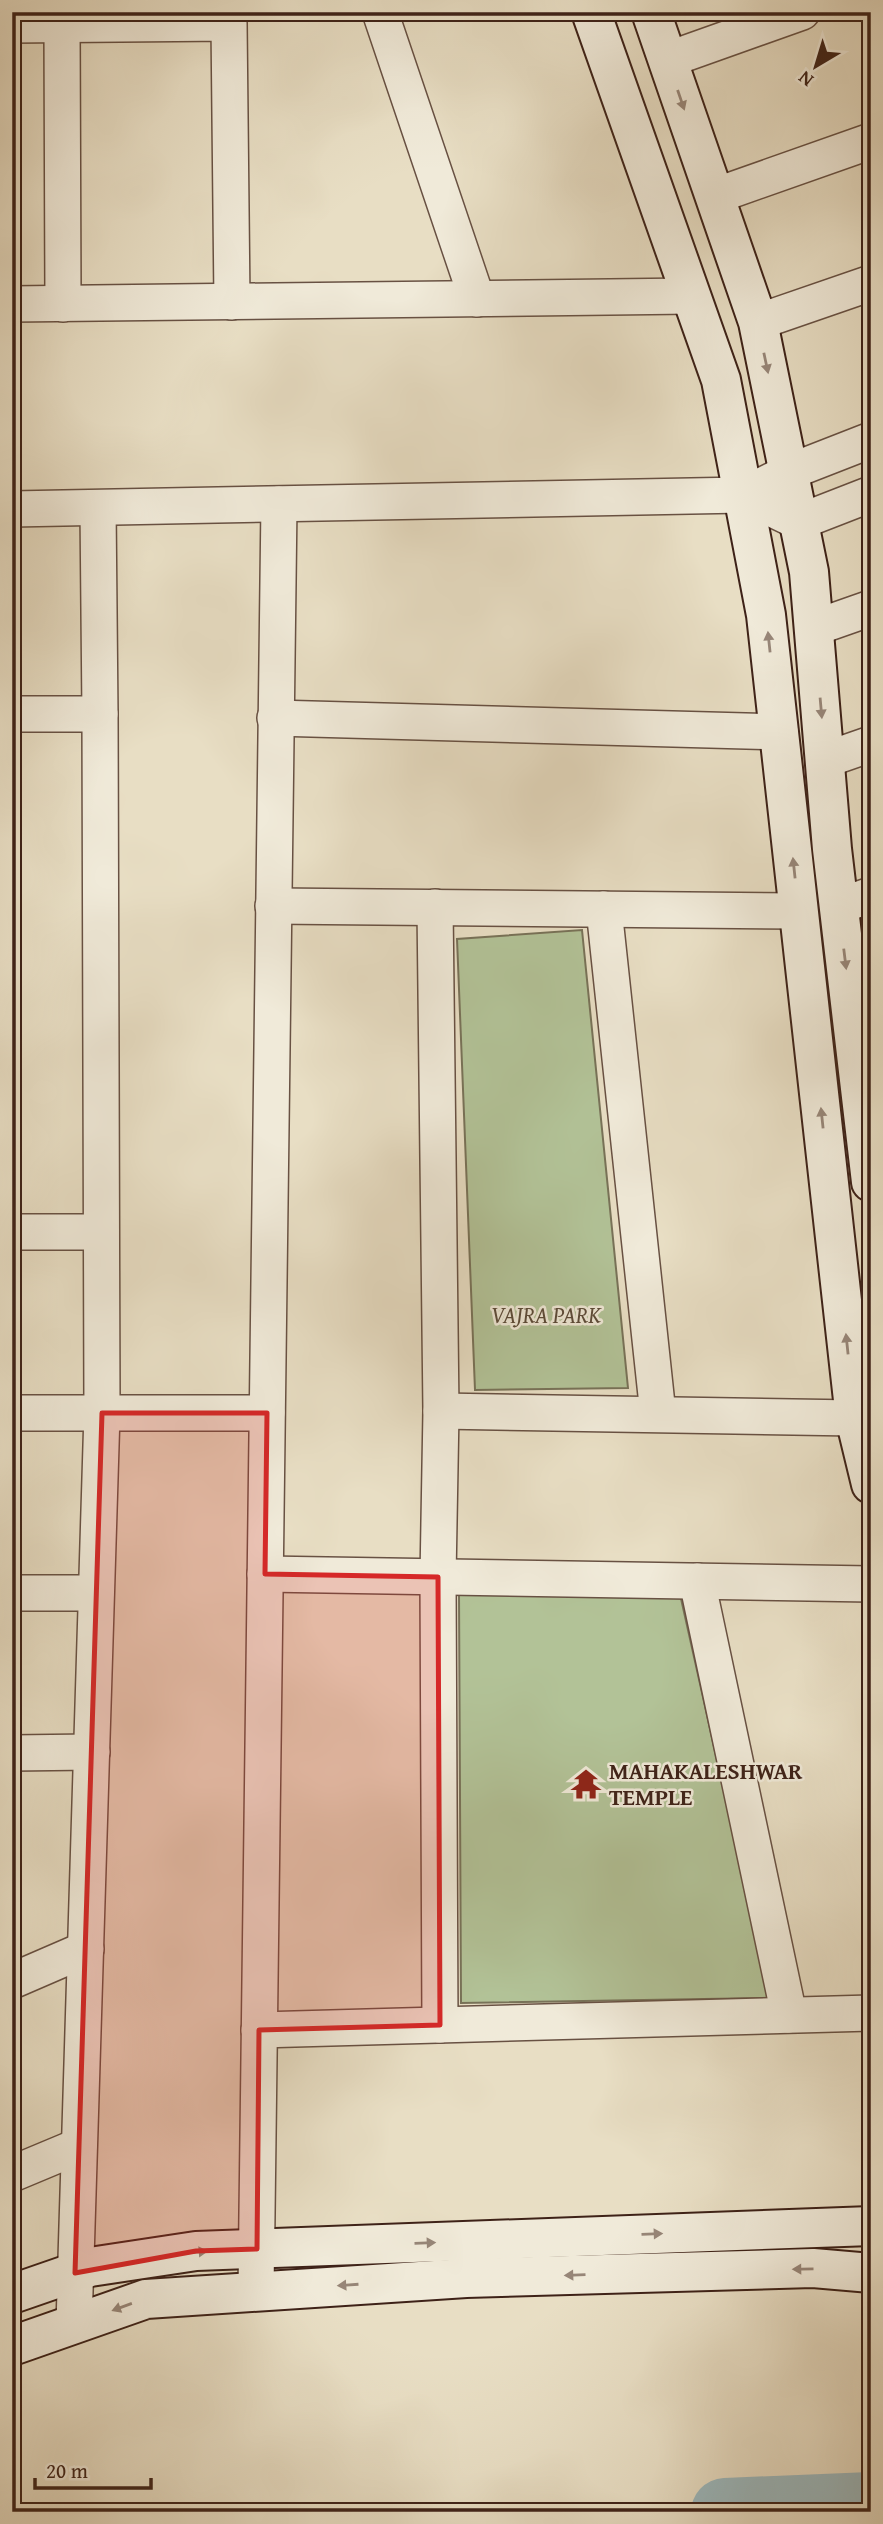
<svg xmlns="http://www.w3.org/2000/svg" width="883" height="2524" viewBox="0 0 883 2524" font-family="'Gentium Book Plus',serif">
<style>
.green{fill:#b2c297;stroke:#787258;stroke-width:2}
.lines{fill:none;stroke-linecap:round;stroke-linejoin:round}
.river{stroke:#9cb9bf;stroke-width:68}
.street-casing{stroke:#685143;stroke-width:38}
.secondary-casing{stroke:#3e2218;stroke-width:42}
.street{stroke:#f0ead9;stroke-width:35}
.secondary{stroke:#f0ead9;stroke-width:38}
.oneway{fill:#978678}
.marked{fill:#d62828;fill-opacity:0.2;stroke:#d62828;stroke-width:5;stroke-linejoin:round}
.labels{text-anchor:middle;stroke-width:5;stroke-linejoin:round;paint-order:stroke}
.park-label{font-size:23px;font-style:italic;fill:#5b4a38;stroke:#f0ead9}
.poi-label{font-size:23px;font-weight:bold;fill:#3e2218;stroke:#f0ead9;text-anchor:start}
</style>
<rect width="100%" height="100%" fill="#e8dec4"/>
<filter id="stains"><feTurbulence type="fractalNoise" baseFrequency=".00286" numOctaves="4"/><feColorMatrix values="0 0 0 0 .2 0 0 0 0 .09 0 0 0 0 .02 0 0 0 .5 -.17"/></filter>
<radialGradient id="worn" r=".72"><stop offset=".6" stop-color="#630" stop-opacity="0"/><stop offset="1" stop-color="#630" stop-opacity=".3"/></radialGradient>
<g class="green">
<polygon points="582,930 628,1388 475,1390 457,939"/>
<polygon points="459,1593 680,1594 770,1998 461,2003"/>
</g>
<g class="lines">
<polyline class="river" points="725,2512 871,2506"/>
<g class="street-casing">
<g id="street">
<polyline points="380,12 477,299"/>
<polyline points="12,25 229,23 232,302"/>
<polyline points="62,25 63,304"/>
<polyline points="667,60 802,12"/>
<polyline points="715,196 871,141"/>
<polyline points="12,304 691,296"/>
<polyline points="758,322 871,283"/>
<polyline points="743,495 799,522 871,494"/>
<polyline points="12,509 743,495 789,472 871,440"/>
<polyline points="814,628 871,608"/>
<polyline points="12,714 100,714 98,508"/>
<polyline points="275,718 780,732"/>
<polyline points="825,760 871,744"/>
<polyline points="273,906 799,911"/>
<polyline points="839,906 871,895"/>
<polyline points="435,907 441,1411 438,1577 440,2025"/>
<polyline points="604,909 658,1414"/>
<polyline points="12,1232 101,1232"/>
<polyline points="441,1411 855,1418"/>
<polyline points="12,1413 267,1413"/>
<polyline points="265,1574 871,1584"/>
<polyline points="697,1581 789,2015"/>
<polyline points="12,1593 96,1593"/>
<polyline points="12,1753 92,1752"/>
<polyline points="12,1981 86,1949"/>
<polyline points="259,2030 871,2013"/>
<polyline points="12,2174 79,2146"/>
<polyline points="256,2291 279,504"/>
<polyline points="74,2324 102,1413 100,714"/>
</g>
</g>
<g class="secondary-casing">
<g id="secondary">
<polyline points="591,12 721,380 766,615 855,1418 871,1484"/>
<polyline points="651,12 758,322 809,572 832,849 871,1182"/>
<polyline points="12,2294 90,2267 196,2251 871,2226"/>
<polyline points="12,2346 146,2299 466,2278 813,2268 871,2273"/>
</g>
</g>
<use href="#street" class="street"/>
<use href="#secondary" class="secondary"/>
</g>
<defs><path id="oneway-solid" d="M-6-.8H1V-3.2L6.5 0L1 3.2V.8H-6Z" transform="scale(1.75)"/></defs>
<g class="oneway">
<use href="#oneway-solid" transform="translate(681 100) rotate(71)"/>
<use href="#oneway-solid" transform="translate(766 363) rotate(78)"/>
<use href="#oneway-solid" transform="translate(769 642) rotate(-96)"/>
<use href="#oneway-solid" transform="translate(821 708) rotate(85)"/>
<use href="#oneway-solid" transform="translate(794 868) rotate(-96)"/>
<use href="#oneway-solid" transform="translate(845 959) rotate(83)"/>
<use href="#oneway-solid" transform="translate(822 1118) rotate(-96)"/>
<use href="#oneway-solid" transform="translate(847 1344) rotate(-96)"/>
<use href="#oneway-solid" transform="translate(652 2234) rotate(-2)"/>
<use href="#oneway-solid" transform="translate(425 2243) rotate(-2)"/>
<use href="#oneway-solid" transform="translate(197 2252) rotate(-5)"/>
<use href="#oneway-solid" transform="translate(803 2269) rotate(179)"/>
<use href="#oneway-solid" transform="translate(575 2275) rotate(178)"/>
<use href="#oneway-solid" transform="translate(348 2285) rotate(176)"/>
<use href="#oneway-solid" transform="translate(122 2307) rotate(160)"/>
</g>
<path class="marked" d="M 102,1413 L 267,1413 L 265,1574 L 438,1577 L 440,2025 L 259,2030 L 257,2249 L 196,2251 L 75,2273 Z"/>
<defs>
<g id="temple-bare" transform="scale(2.415)"><path d="M0-6L5-2H3V0L6.5 2.5H4V6H1.5V3h-3V6H-4V2.5H-6.5L-3 0V-2H-5Z" fill="#8f2418" stroke="#f0ead9" stroke-width="2.5" paint-order="stroke"/></g>
</defs>
<g fill-rule="evenodd">
<use href="#temple-bare" x="586" y="1784"/>
</g>
<g class="labels">
<g class="park-label">
<text x="546" y="1323">VAJRA PARK</text>
</g>
<g class="poi-label">
<text x="609" y="1779">MAHAKALESHWAR<tspan x="609" dy="26">TEMPLE</tspan></text>
</g>
</g>
<rect width="883" height="2524" fill="none" stroke="#e8dec4" stroke-width="42"/>
<rect x="14" y="14" width="855" height="2496" fill="none" stroke="#3e2218" stroke-width="3.5"/>
<rect x="21" y="21" width="841" height="2482" fill="none" stroke="#3e2218" stroke-width="2"/>
<g transform="translate(816 66) rotate(218)" stroke="#f0ead9" stroke-width="5" paint-order="stroke">
<path d="M0-5L12 26L0 18L-12 26Z" fill="#3e2218"/>
<text y="-10" font-size="19" font-weight="bold" text-anchor="middle" fill="#3e2218">N</text>
</g>
<path d="M35 2478v10h116v-10" fill="none" stroke="#3e2218" stroke-width="3.5"/>
<text x="46" y="2478" font-size="21" fill="#3e2218" stroke="#f0ead9" stroke-width="5" paint-order="stroke">20 m</text>
<rect width="100%" height="100%" filter="url(#stains)"/>
<rect width="100%" height="100%" fill="url(#worn)"/>
</svg>
